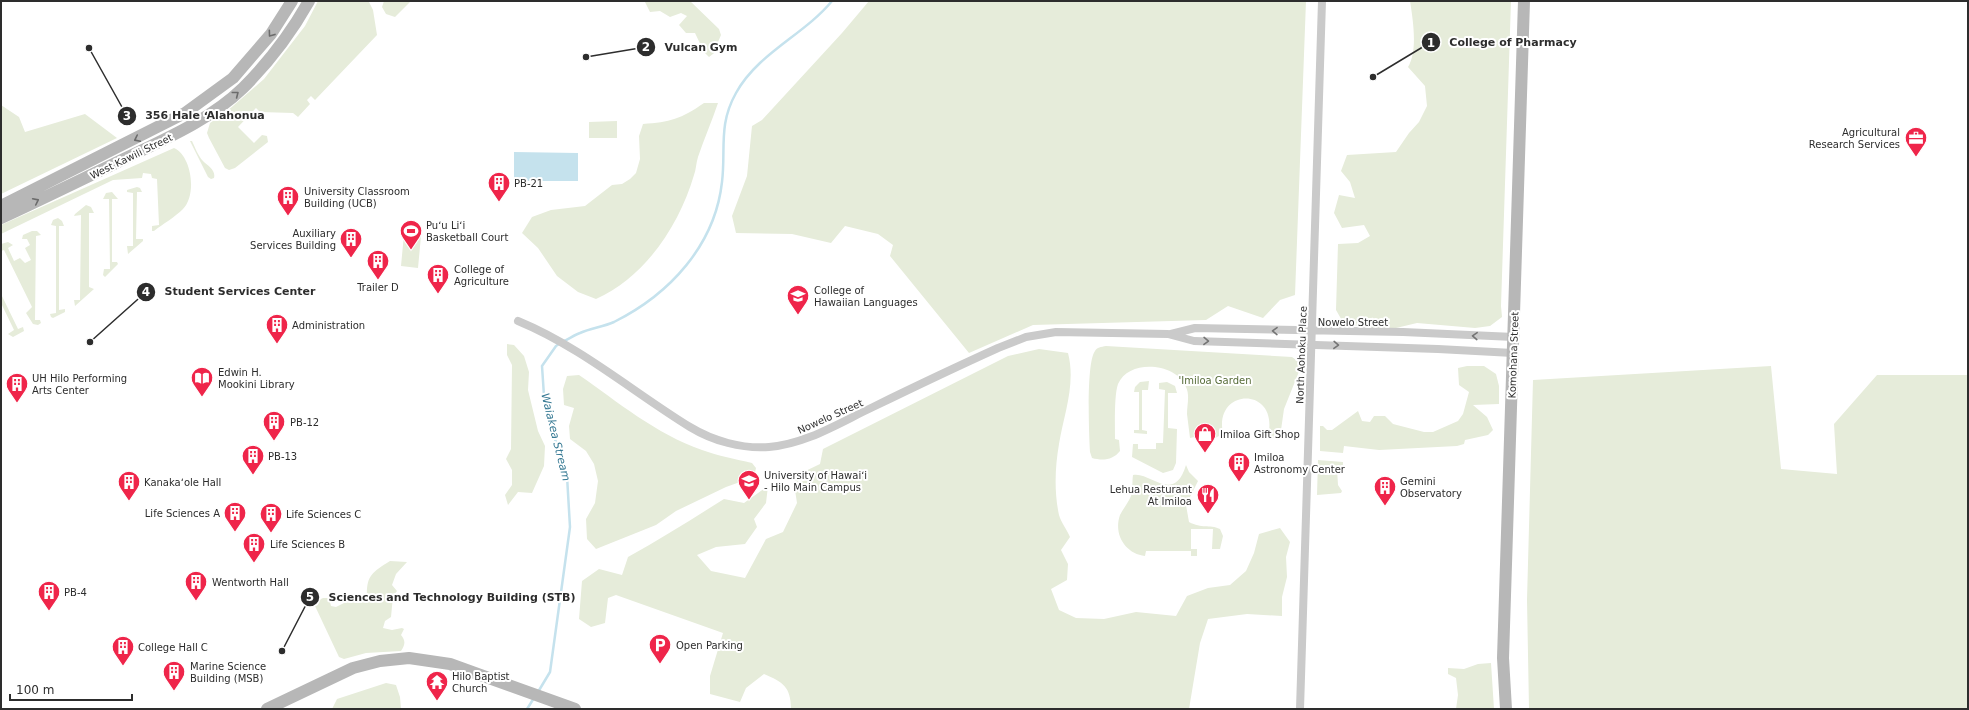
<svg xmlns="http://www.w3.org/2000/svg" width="1969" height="710" font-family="'DejaVu Sans',sans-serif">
<rect width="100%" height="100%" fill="#fff"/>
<!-- green -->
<path fill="#e6ecda" d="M318,1l51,1 4,8 4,25 -62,65 -4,-4 -4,4 3,4 -12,13 -5,-4 -33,-1 -4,-4 -18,19 16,16 8,-8 5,1 1,6 -33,26 -6,2 -4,-2 -16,-30 -2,-5 3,-10 16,-11 38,-33 41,-53z
M384,1h27l-16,16 -9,-3 -4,-7z
M646,1h44l29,28 2,6 -3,7v8l-9,7 -5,-5 -9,-19h-9l-7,-8 8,-9 -6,-3 -11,4 -10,-6 -10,1 -5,-10z
M869,1h437l-11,294 -15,5 -17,18 -35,-12 -22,14 -173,5 -64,28 -79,-97 3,-11 -15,-11 -33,-8 -14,17 -39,-9 -56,-1 -4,-17 15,-40 5,-50 10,-6 80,-87z
M1410,1h101l-10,305 1,11 -12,9 -15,2 -58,-5 -21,5 -18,1 -34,-5 -8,-14 2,-66 20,-1 12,-7 -6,-11 -22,3 -8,-15 5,-18 16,3 -5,-16 -9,-11 6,-16 49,-3 13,-19 10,-11 8,-16 -2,-20 -17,-19c10,-16 5,-47 2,-66z
M704,103h14c-6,18 -14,36 -20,54 -2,6 -2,13 -4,18 -15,51 -49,102 -98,124l-18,-7 -21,-16 -19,-28 -16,-15 10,-16 19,-7 34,-4 27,-21 10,-1 8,-5 6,-6 4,-14 -1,-23 4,-12c27,-2 38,-5 61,-21z
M1,105l18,12 6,15 60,-18 32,24 -116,56z
M617,121v17h-28v-16z
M190,141h2c3,6 6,15 11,20 5,5 13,9 11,17l-3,1 -3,-2z
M174,148c18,8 23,47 9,61 -8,8 -20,15 -29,22h-2v-5l7,-1 -2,-46 -5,-1 -1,-4 -8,-1 -1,5 -29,2 -112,54v-9z
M137,187l3,1 2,4h-5l-1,47h7v2l-15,13 -1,-8h6v-53l-6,-1v-2z
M112,192l6,7h-6v63h5l1,2 -13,13 -2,-2 1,-6h6l-1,-70h-6l3,-6z
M86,205l5,2 3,6h-5v74l5,2 -19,17 -1,-6h6l1,-85 -7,1 1,-2z
M58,218l4,3 2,5h-5v84l6,-1v3l-12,6 -2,-1 -1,-3 6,-1v-87l-5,-1 2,-5z
M32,231h5l4,4 -5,1 -1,84h5l1,3 -3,2 -5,-1 -7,-11 6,-6 -28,-57 -3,1v-7l7,-2 5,3 -5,3 6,13 6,-3 5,5 6,-3 -6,-12 5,-3 -3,-6h-5l1,-4z
M404,234l17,2 -3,32 -17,-2z
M1,294l17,35 5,-2 1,4 -11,6 -5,-3 6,-4 -13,-27z
M507,344l7,1 10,11 5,16 -1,18 10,41 7,15 -1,20 -12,27 -14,-1 -10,13 -3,-10 7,-10v-15l-6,-11 5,-10 1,-84 -5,-10z
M1106,346l186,11 7,5 1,7 -16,40 -3,21 -7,8 -6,-2c12,-50 -55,-49 -45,-2l-10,5 -14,-3 -9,2c-1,-8 -2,-16 -3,-24 0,-9 3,-19 -1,-27 -9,-24 -57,-29 -68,-3 -4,11 -3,42 -3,55l4,1 1,11c-7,9 -17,10 -28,7l-2,-6c-1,-18 -4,-89 5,-101 2,-4 6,-4 11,-5z
M1039,349l29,4c8,31 -4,61 -9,91 -4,23 -5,48 0,71 2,7 8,15 11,22l-9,13 7,14 -1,16 -16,9 8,21 17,8 28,1 32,-7 40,4 11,-20 21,-8 22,-3 16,-14 8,-18 5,-19 21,-6 10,14 -4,15 1,20 -5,20v19l-35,-2 -39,5 -8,24 -11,66h-398c0,-22 -8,-27 -27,-35l-18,14 -6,14 -30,-8v-18l13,-43 -107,-38 -8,3 -3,25 -14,4 -12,-8 3,-38 17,-12 23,6 6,-18c33,-18 64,-38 96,-58l20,4 24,-17 -2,17 -12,16 3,8 -12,17 -29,3 -19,8 14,16 34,7 21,-39 17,-7 14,-29 -4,-26 27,-13 3,-15 185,-93z
M1467,366h17l12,8 3,12v18l-26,1 14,12 6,13 -5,5 -23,5 -1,4 -7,2 -78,4 -35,-4 -1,7 -23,-2v-25h3l4,4h5l26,-19 4,10 8,1 4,-6h11l8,8 31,8h9l25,-11 5,-7 6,-22 -10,-7 -1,-17z
M1771,366l10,103 56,5 -3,-50 43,-49h91v334h-439l-2,-109 6,-220z
M579,375c39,27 77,59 123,75 16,6 34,9 50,13l4,5 -2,9 -28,10 -50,24 -20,14 -60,24 -9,-10 -1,-20 9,-16 3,-22 -4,-17 -8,-13 -16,-12 -1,-13 5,-18 -10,-3 -1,-16 4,-13z
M1149,381l-1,9h-6v40l5,1v3l-13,-1v-3h5v-38h-5l1,-5 5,-5z
M1167,382l8,4 2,7h-9v35l9,1 -1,34 -3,7 -10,3 -31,-16 1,-13h5v5h18v-6h7l2,-53 -6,-1v-6z
M1318,460l25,2v3l-6,4 1,16 4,6 -1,2 -24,2z
M1186,465l3,7 9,9 -12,24 3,17c13,7 20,2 31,7l3,7 -3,13h-8l1,-20h-22v20h6v7h-6v-5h-45l-1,5c-19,-2 -32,-21 -25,-41 3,-6 8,-12 11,-19 2,-6 1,-15 2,-21 17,-4 41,30 53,-10z
M390,561l17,1 -11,12 -4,11 5,6 -4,5 -2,21 -6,4 -2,7 9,2 10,-2 2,1 -3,6c5,6 4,10 0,16l-35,2 -22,6 -5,-2 -24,-51 3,-1 1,-5 4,-2h6l2,8 5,1 8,-4 23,-4c-1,-23 4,-26 23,-38z
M1491,663l3,46h-38l2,-14 -2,-17 -8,-4v-6l16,1 14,-5z
M386,683l10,2 4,12 1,12h-69l5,-10z"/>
<!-- water -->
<path fill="#c5e2ed" d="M514,152l64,1v28h-64z"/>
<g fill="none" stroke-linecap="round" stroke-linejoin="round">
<!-- stream -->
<path stroke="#c5e2ed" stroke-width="2.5" d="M564,341c5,-2 10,-6 16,-8 11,-5 23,-6 34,-11 56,-28 101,-77 108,-140 4,-33 -4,-57 14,-89 22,-40 68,-58 96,-92
M538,692l12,-20 20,-145 -3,-51 -14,-43 -9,-37 -2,-30 14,-20 3,-2
M527,709l7,-11"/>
<!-- street -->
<path stroke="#cacaca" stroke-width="8" d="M518,321c63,26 115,71 172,106 23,14 52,22 79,20 37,-3 70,-24 104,-40 41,-20 83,-40 125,-59l28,-11 30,-5 112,2 26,7 244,8 75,4
M1171,334l24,-6 208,4 111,5
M1300,709l22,-708"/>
<!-- secondary -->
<path stroke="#b7b7b7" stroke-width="12" d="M1,206l184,-93 48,-35 38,-44 21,-33
M1,218c41,-19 82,-39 123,-59 41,-20 86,-39 119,-71 26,-26 48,-55 66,-87
M267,709l86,-41 27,-7 29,-3 41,6 125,45
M1506,709l-3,-51 21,-657"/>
</g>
<!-- one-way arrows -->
<defs><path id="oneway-chevron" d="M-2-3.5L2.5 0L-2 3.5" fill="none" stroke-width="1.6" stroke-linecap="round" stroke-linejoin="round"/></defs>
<g stroke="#6b6b6b">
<use href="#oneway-chevron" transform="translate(271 34) rotate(126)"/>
<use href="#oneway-chevron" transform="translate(236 94) rotate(-38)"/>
<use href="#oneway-chevron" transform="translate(137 139) rotate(154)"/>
<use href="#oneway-chevron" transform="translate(36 201) rotate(-26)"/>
</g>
<g stroke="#747474">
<use href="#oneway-chevron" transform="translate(1275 331) rotate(-179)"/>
<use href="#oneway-chevron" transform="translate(1475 336) rotate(-177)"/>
<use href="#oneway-chevron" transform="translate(1206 341) rotate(1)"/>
<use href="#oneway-chevron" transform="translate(1336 345) rotate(2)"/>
</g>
<!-- icons -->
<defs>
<g id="office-pin" transform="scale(1.15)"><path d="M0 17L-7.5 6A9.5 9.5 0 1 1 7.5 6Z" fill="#ef254a" stroke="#fff"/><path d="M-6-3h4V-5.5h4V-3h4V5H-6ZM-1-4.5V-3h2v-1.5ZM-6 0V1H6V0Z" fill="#fff"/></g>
<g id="building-pin" transform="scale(1.15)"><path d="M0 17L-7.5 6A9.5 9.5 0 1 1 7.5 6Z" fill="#ef254a" stroke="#fff"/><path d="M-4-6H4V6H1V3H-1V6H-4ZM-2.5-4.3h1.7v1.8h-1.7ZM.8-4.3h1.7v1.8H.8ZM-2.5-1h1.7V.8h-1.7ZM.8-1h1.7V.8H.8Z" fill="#fff"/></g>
<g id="stadium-pin" transform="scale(1.15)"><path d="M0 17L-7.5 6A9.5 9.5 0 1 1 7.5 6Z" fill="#ef254a" stroke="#fff"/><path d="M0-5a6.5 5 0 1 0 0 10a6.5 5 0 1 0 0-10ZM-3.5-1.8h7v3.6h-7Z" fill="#fff"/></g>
<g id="university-pin" transform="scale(1.15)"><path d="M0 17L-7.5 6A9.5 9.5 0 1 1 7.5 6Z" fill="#ef254a" stroke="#fff"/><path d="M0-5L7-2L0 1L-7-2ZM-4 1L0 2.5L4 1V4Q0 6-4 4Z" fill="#fff"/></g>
<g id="library-pin" transform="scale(1.15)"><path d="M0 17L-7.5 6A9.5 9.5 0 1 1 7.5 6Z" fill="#ef254a" stroke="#fff"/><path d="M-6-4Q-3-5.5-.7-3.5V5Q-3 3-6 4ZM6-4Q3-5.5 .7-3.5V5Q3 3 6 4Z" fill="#fff"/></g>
<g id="shop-pin" transform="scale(1.15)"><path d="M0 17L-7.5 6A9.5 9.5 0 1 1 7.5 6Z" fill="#ef254a" stroke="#fff"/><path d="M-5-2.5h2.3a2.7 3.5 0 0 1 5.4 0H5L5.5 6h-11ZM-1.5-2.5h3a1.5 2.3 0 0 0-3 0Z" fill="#fff"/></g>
<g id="restaurant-pin" transform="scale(1.15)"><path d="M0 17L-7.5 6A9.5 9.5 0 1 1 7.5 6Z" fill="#ef254a" stroke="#fff"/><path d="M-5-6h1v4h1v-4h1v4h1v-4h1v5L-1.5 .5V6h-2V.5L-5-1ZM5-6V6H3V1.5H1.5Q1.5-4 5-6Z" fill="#fff"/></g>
<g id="parking-pin" transform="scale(1.15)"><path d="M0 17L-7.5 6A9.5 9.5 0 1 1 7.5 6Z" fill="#ef254a" stroke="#fff"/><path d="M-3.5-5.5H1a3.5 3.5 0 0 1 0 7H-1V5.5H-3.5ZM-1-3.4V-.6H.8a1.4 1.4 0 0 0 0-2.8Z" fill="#fff"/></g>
<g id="temple-pin" transform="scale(1.15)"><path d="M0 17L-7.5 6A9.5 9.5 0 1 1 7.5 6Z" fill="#ef254a" stroke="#fff"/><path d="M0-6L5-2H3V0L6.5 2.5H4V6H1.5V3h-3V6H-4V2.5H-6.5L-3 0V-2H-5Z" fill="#fff"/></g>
</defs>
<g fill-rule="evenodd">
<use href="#office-pin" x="1916" y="138"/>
<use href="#building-pin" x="499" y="183"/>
<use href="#building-pin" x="288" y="197"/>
<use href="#stadium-pin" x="411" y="231"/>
<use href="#building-pin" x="351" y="239"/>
<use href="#building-pin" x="378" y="261"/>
<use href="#building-pin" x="438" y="275"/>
<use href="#university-pin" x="798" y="296"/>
<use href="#building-pin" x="277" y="325"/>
<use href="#library-pin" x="202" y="378"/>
<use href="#building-pin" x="17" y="384"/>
<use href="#building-pin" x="274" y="422"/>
<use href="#shop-pin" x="1205" y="434"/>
<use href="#building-pin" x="253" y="456"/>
<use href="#building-pin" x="1239" y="463"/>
<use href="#university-pin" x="749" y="481"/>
<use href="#building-pin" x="129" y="482"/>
<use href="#building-pin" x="1385" y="487"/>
<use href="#restaurant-pin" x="1208" y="495"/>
<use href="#building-pin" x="235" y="513"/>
<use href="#building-pin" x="271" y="514"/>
<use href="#building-pin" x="254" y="544"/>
<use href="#building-pin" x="196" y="582"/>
<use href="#building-pin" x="49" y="592"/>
<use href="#parking-pin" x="660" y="645"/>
<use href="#building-pin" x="123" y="647"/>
<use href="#building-pin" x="174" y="672"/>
<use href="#temple-pin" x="437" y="682"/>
</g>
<g text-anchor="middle" stroke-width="4" stroke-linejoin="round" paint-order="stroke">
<!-- poi labels -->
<g font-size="10" fill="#2d2d2d" stroke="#fff" text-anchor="start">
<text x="1900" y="136" text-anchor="end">Agricultural<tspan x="1900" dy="12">Research Services</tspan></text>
<text x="514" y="187">PB-21</text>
<text x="304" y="195">University Classroom<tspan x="304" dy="12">Building (UCB)</tspan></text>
<text x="426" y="229">Puʻu Liʻi<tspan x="426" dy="12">Basketball Court</tspan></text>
<text x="336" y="237" text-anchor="end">Auxiliary<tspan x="336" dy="12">Services Building</tspan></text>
<text x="454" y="273">College of<tspan x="454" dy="12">Agriculture</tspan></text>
<text x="378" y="291" text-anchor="middle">Trailer D</text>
<text x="814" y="294">College of<tspan x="814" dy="12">Hawaiian Languages</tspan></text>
<text x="292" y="329">Administration</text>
<text x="218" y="376">Edwin H.<tspan x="218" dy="12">Mookini Library</tspan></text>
<text x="32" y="382">UH Hilo Performing<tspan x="32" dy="12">Arts Center</tspan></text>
<text x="290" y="426">PB-12</text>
<text x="1220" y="438">Imiloa Gift Shop</text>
<text x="268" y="460">PB-13</text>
<text x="1254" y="461">Imiloa<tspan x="1254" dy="12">Astronomy Center</tspan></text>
<text x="764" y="479">University of Hawaiʻi<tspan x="764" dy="12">- Hilo Main Campus</tspan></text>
<text x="1400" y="485">Gemini<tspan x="1400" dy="12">Observatory</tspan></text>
<text x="144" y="486">Kanakaʻole Hall</text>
<text x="1192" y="493" text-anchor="end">Lehua Resturant<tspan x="1192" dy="12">At Imiloa</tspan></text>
<text x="220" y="517" text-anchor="end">Life Sciences A</text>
<text x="286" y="518">Life Sciences C</text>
<text x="270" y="548">Life Sciences B</text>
<text x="212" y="586">Wentworth Hall</text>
<text x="64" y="596">PB-4</text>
<text x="676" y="649">Open Parking</text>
<text x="138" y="651">College Hall C</text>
<text x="190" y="670">Marine Science<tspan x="190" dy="12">Building (MSB)</tspan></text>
<text x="452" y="680">Hilo Baptist<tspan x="452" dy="12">Church</tspan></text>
</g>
<!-- street labels -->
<g font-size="10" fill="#2d2d2d" stroke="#fff">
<text transform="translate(131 156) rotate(-26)" y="4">West Kawili Street</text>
<text x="1353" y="326">Nowelo Street</text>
<text transform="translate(1301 355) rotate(-88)" y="4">North Aohoku Place</text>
<text transform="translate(1513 355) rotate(-88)" y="4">Komohana Street</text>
<text transform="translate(830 416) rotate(-24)" y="4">Nowelo Street</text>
</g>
<!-- park labels -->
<g font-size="10" fill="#566b38" stroke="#fff">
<text x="1215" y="384">'Imiloa Garden</text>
</g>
<!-- water labels -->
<g font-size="11" font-style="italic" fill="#377a94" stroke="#fff">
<text transform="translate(556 437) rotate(76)" y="4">Waiakea Stream</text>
</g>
</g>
<!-- callouts -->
<path fill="none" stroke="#2d2d2d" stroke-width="1.5" d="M1373 77L1431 42M586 57L646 47M89 48L127 116M90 342L146 292M282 651L310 597"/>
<g fill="#2d2d2d" stroke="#fff" stroke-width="1.5">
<circle cx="1373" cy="77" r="4"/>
<circle cx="586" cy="57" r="4"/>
<circle cx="89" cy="48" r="4"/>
<circle cx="90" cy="342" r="4"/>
<circle cx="282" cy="651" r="4"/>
<circle cx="1431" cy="42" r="10"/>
<circle cx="646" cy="47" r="10"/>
<circle cx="127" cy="116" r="10"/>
<circle cx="146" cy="292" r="10"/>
<circle cx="310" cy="597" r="10"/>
</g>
<g font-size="12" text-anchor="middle" font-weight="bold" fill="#fff">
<text x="1431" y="47">1</text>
<text x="646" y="51">2</text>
<text x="127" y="120">3</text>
<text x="146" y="296">4</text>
<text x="310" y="601">5</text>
</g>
<g font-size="11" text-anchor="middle" font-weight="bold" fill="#2d2d2d" stroke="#fff" stroke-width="4" stroke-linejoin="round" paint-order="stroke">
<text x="1513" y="46">College of Pharmacy</text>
<text x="701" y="51">Vulcan Gym</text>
<text x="205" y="119">356 Hale ʻAlahonua</text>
<text x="240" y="295">Student Services Center</text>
<text x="452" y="601">Sciences and Technology Building (STB)</text>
</g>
<!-- border -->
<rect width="1969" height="710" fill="none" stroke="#2d2d2d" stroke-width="4"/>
<!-- scale -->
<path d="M10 694v6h122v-6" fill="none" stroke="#2d2d2d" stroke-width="2"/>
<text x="16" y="694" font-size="12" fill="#2d2d2d" stroke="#ffffff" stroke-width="3" paint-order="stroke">100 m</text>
</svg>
